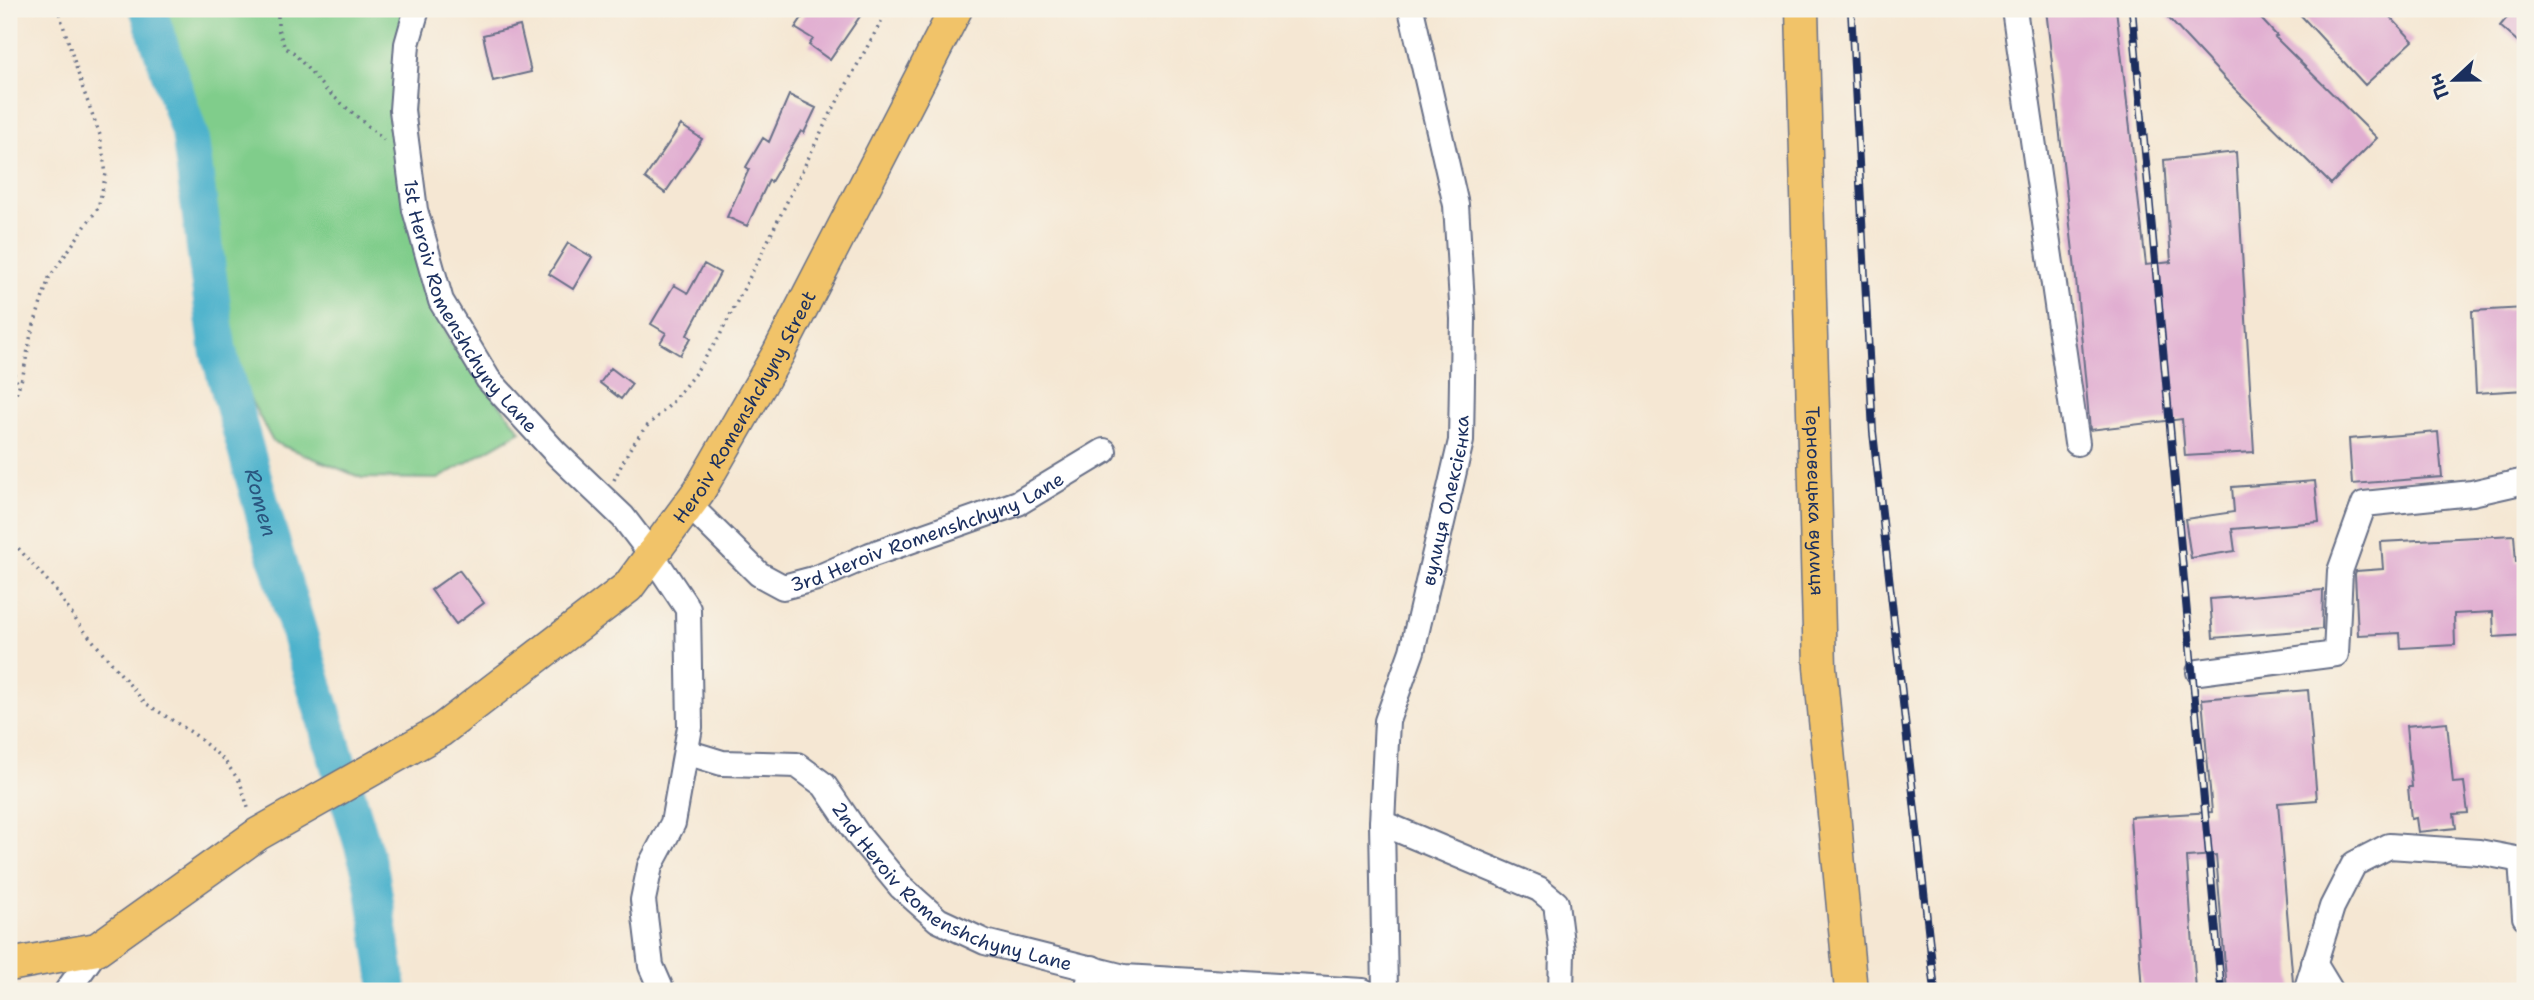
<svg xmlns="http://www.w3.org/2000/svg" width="2534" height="1000" font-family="'Shantell Sans',sans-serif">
<rect width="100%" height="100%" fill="#f7f3e8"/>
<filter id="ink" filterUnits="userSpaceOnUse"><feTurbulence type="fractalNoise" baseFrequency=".0143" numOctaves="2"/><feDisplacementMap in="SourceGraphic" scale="14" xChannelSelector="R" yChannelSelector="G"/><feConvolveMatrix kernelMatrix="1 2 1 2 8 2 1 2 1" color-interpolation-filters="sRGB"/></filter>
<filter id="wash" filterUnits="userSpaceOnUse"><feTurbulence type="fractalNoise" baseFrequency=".00686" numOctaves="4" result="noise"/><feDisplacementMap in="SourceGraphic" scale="28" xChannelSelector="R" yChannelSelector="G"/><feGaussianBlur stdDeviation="1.57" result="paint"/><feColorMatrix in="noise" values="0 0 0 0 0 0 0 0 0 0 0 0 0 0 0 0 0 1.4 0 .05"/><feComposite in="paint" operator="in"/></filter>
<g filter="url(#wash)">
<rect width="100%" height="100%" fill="#f5e7d3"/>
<!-- green -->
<path fill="#80cd8b" stroke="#4e7e74" stroke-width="2" d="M162,9h265l-15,49 2,186 36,98 71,89 -83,48 -76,-1 -89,-36 -48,-90 -9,-118 -12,-90z"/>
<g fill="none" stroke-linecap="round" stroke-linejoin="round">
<!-- river -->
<path stroke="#4db2cc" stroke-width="37" id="s1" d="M148,9l42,127 28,214 49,176 104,348 18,117"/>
</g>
<g id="blocks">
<!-- building -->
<path fill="#e1aed1" d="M808,9h57l-35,51 -21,-15 4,-6 -18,-11z
M2046,9h70l30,256 25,-3 -7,-102 72,-8 18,300 -69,4 -3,-37 -92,11 -14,-151z
M2160,9h92l25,27 -2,1 102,101 -46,46 -103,-102z
M2295,9h88l30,32 -48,44z
M2514,9h11v39l-25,-22z
M520,26l11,46 -38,9 -10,-46z
M789,95l27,13 -12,25 -3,-2 -30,51 -2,-2 -22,46 -20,-9 22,-48 -3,-2 17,-29 6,4z
M681,125l21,14 -37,54 -20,-15z
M568,243l24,14 -19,32 -24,-15z
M704,264l16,9 -33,62 4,3 -11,17 -20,-12 6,-10 -15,-9 23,-39 14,8z
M2525,308v82l-49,3 -4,-82z
M611,368l21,16 -11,15 -21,-16z
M2438,432l4,45 -90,7 -3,-45z
M2315,481l4,41 -87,7 3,22 -44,7 -6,-39 49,-7 -2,-25z
M2514,535l2,27 9,-1v74l-31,2 -1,-25 -39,2 1,31 -54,3 -1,-15 -42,2 -3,-61 1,-3 27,-2 -2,-27z
M459,570l25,33 -28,21 -25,-34z
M2323,590l-1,39 -109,9 -3,-39z
M2308,690l9,110 -39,3 15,180 -1,8h-65l-11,-136 -29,2 9,134h-54l-12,-174 82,-5 -10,-113z
M2447,722l6,61 11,-1 4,31 -14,1 2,14 -38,4 -2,-14 -5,1 -3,-32h4l-6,-61z"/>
</g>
</g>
<g filter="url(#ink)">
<use href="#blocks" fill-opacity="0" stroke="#676f87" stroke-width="2"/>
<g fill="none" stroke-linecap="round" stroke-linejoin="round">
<!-- minor casing -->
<g stroke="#676f87" stroke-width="28">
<g id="minor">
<path id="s2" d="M417,9l-10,35 -5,66 13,100 26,91 47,78 69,75 66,63 29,38 36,54 2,118 -17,96 -23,43 -7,34 8,66 11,25"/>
<path d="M2014,9l63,434"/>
<path id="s3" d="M689,505l70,69 24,13 34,-9 53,-23 148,-52 86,-52"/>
<path d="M2199,672l137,-18 4,-83 24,-67 108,-11 53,-12"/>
<path id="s4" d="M686,752l36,11 75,2 27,20 34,50 43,52 37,33 47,22 139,35 239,14"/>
<path d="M1382,823l157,66 17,14 6,48 -1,40"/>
<path d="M2525,861l-4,-1 4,57"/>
<path d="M2314,963l17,28"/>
<path d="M67,991l30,-42"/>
<path d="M1087,991l5,-23"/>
<path id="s5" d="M1385,991l-3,-168 5,-102 25,-70 49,-210 2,-122 -7,-114 -45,-196"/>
<path d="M2306,991l26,-84 22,-43 35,-18 90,6 42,8"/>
</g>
</g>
<!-- major casing -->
<g stroke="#676f87" stroke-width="35">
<g id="major">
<path id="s6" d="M1802,9l18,658 31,324"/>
<path id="s7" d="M9,965l88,-16 161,-115 182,-103 188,-144 71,-96 79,-137 178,-345"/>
</g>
</g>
<!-- path -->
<path stroke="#676f87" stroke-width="3.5" stroke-dasharray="2 5" stroke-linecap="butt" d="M278,9v20l7,19 8,4 33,38 58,50
M9,360l9,25
M9,413l14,-38 8,-41 18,-56 49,-70 8,-34 -6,-39 -17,-46 -25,-80
M614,480l15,-30 16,-22 25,-23 26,-33 24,-37 41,-80 64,-131 63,-115
M9,538l45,50 24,35 67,80 49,31 30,26 16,22 9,29"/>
<!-- minor -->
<use href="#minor" stroke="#fff" stroke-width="24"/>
<!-- major -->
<use href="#major" stroke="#f1c369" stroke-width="32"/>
<!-- rail casing -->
<g stroke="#1b2f5e" stroke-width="8">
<path id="rail" d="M1851,9l22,423 62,559
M2132,9l89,978"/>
</g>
<!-- rail -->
<use href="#rail" stroke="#f7f3e8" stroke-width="5" stroke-dasharray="16" stroke-linecap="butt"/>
</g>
</g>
<g text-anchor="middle" stroke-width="7" stroke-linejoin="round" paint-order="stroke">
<!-- street labels -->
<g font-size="19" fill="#1b2f5e" stroke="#f7f3e8">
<text dy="7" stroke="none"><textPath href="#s2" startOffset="315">1st Heroiv Romenshchyny Lane</textPath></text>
<text dy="7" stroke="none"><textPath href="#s7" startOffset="948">Heroiv Romenshchyny Street</textPath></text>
<text dy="7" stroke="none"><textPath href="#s5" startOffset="499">вулиця Олексієнка</textPath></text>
<text dy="7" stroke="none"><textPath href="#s6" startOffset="492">Терновецька вулиця</textPath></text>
<text dy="7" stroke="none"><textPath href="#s3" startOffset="280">3rd Heroiv Romenshchyny Lane</textPath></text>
<text dy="7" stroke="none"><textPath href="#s4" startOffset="317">2nd Heroiv Romenshchyny Lane</textPath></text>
</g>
<!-- water labels -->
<g font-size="21" font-style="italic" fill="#2a567f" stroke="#f7f3e8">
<text dy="7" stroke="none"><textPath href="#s1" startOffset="508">Romen</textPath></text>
</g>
</g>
<!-- margin -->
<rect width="2534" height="1000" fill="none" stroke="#f7f3e8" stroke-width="35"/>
<!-- north arrow -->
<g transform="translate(2454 80) rotate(248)" stroke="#f7f3e8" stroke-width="5" paint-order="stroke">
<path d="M0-5L12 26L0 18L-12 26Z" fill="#1b2f5e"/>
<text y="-10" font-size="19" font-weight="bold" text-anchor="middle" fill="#1b2f5e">Пн</text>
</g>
</svg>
